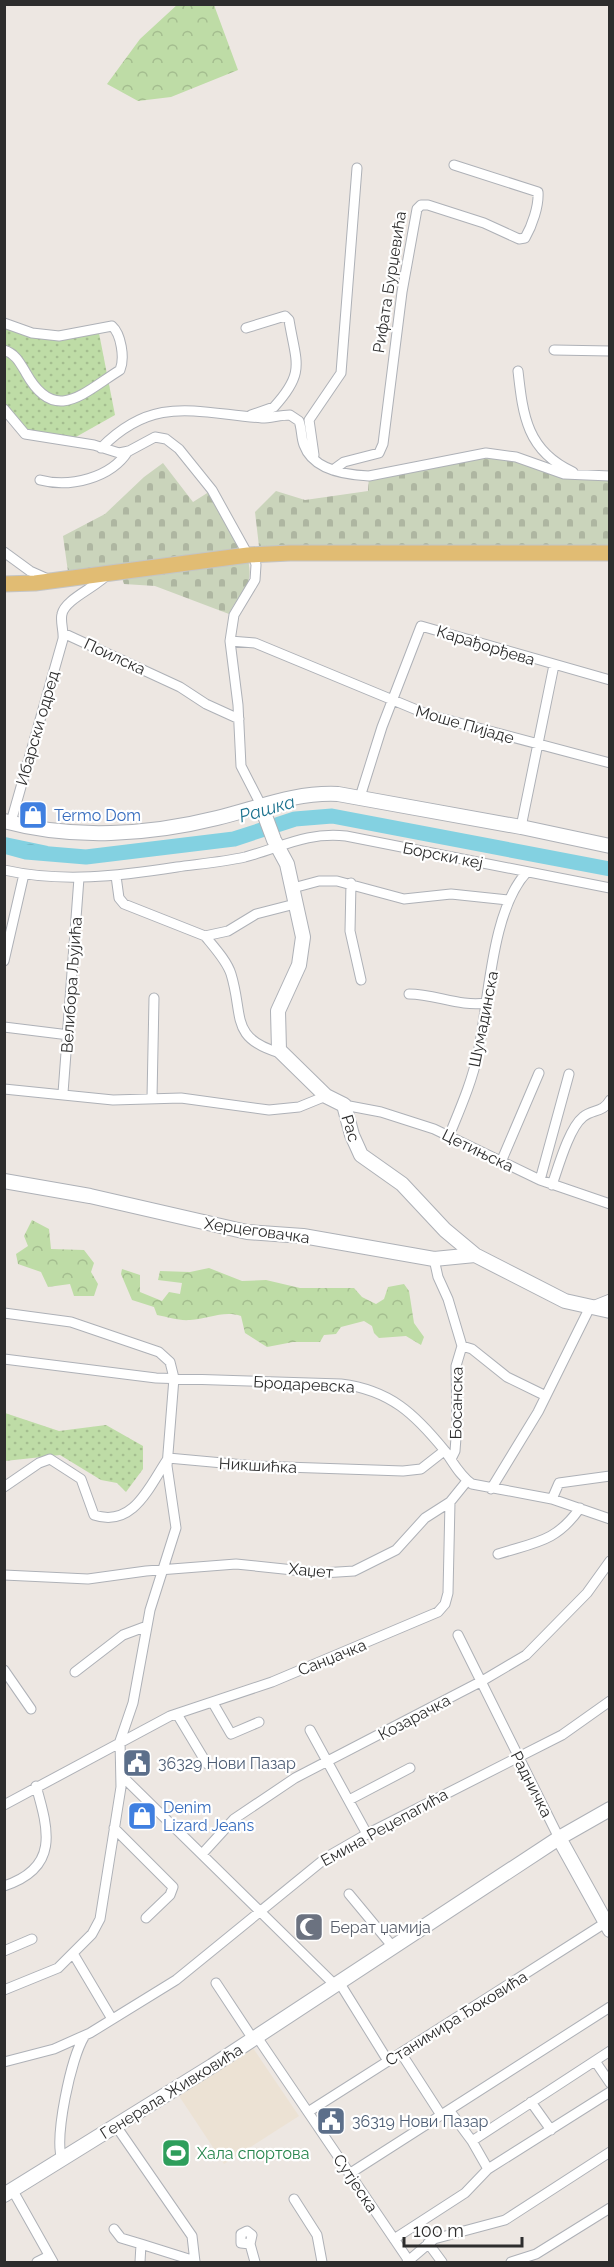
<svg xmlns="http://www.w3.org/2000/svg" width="614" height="2267" font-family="Raleway,sans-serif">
<defs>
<pattern id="grass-dots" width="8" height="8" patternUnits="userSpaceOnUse" patternTransform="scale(1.5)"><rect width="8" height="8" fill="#bedca6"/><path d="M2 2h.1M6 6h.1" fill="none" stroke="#a4bd8f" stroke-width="1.8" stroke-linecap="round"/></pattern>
<pattern id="forest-crowns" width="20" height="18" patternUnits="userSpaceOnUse" patternTransform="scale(1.5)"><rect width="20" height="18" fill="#bedca6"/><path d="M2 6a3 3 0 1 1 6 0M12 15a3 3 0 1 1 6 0" fill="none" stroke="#a4bd8f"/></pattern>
<pattern id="cemetery-stones" width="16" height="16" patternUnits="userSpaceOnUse" patternTransform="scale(1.5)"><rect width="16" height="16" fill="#cad4bb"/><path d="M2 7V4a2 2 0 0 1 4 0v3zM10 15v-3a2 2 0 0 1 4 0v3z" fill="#aeb6a1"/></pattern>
<pattern id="water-waves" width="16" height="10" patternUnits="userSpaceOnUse" patternTransform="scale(1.5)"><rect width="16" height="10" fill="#83d1e1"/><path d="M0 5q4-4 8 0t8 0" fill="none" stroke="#71b4c1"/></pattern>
</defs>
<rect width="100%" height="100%" fill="#ede7e2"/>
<!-- education -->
<path fill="#ece2d4" d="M253,2048l46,68 -75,48 -45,-68z"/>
<!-- grass -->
<path fill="url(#grass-dots)" d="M4,323l55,13 39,-8 17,87 -48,27 -33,-5 -29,-28z
M5,1413l54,18 47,-6 37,21v23l-17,23 -9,-9 -16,-3 -41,-25 -55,6z"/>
<!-- forest -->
<path fill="url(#forest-crowns)" d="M178,4l36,1 24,65 -67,27 -33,4 -31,-17 33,-45z
M32,1220l17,9 2,20 33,1 10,13 -3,9 7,12 -4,12h-20l-4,-12 -22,3 -7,-15 -23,-8 -2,-10 12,-8 -4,-10z
M209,1268l33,13 24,-1 34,8h54l8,9 14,7 8,-5 4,-12 16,-3 5,7 5,32 10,14 -3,8 -15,-9 -27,2 -5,-5 -2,-7 -8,-5 -23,6 -5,7 -12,1 -4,7h-27l-26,5 -22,-14 -4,-17c-17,-6 -33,3 -51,4 -11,1 -22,-3 -33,-5l-3,-8 -22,-7 -11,-26 1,-5 18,6v17l22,9 7,-9 11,2 2,-11 -24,-3 2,-9 30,1z"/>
<!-- cemetery -->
<path fill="url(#cemetery-stones)" d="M486,453l61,16 62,7v77l-349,2 -5,-43 21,-21 29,9 63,-9 1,-15z
M163,463l30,39 19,-12c13,24 49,70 34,97 -5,10 -13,17 -17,27l-74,-28 -31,-2 -4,-12 -51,7 -6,-43 42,-22 39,-37z"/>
<!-- water -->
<path fill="url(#water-waves)" d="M5,837l43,9 -4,11 -39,-8z"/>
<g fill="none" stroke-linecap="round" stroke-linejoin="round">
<!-- river -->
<path stroke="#83d1e1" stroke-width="15" d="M4,846l22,6 60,5 148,-18 61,-20 37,-3 278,53"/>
<!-- street casing -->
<g stroke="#aeb1b7" stroke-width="11">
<path id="street" d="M4,323l28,10 27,3 53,-10c9,8 13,32 8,44 -37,23 -65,55 -94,3 -6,-10 -10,-19 -22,-23
M246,328l39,-12 4,4c7,43 17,52 -15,87l-23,8
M554,350l56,1
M518,371c5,45 9,80 55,101
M4,409l21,25 69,11 25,8 10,-2 26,-14 11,2 13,10 33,41 36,65
M101,448c53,-54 95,-35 161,-30 9,0 18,-3 28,-3l9,6c3,8 2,16 5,24 9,25 42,30 65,31l117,-23 30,4 48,17 46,2
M314,455l-5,-35 32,-47 16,-205
M333,470l11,-8 35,-9 4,-9 19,-152 15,-83 4,-4h7l56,18 35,16 6,-1c7,-12 14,-32 13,-46l-84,-27
M40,480c30,8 71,-2 88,-29
M4,552l26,19 18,8
M254,555l2,10 -1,15 -21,35 -4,26 8,64 3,61 20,39
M63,633l117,54 26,17 33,15
M230,641l25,2 174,72 181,48
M360,797l22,-70 39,-101 189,54
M11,822l52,-183c1,-8 -3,-17 -1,-25 3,-15 35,-27 47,-41
M521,827l33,-162
M4,870c58,13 115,6 173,-3 22,-3 46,-5 68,-10 38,-10 60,-25 101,-21l264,52
M116,876l3,22 5,6 81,32 23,-5 28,-17 39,-10
M351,883l-1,48 11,49
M293,888l26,-7h18l67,18 47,-5 57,6
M205,936c9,11 22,25 26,38 13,42 -2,64 49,79
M4,961l20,-87
M409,994c26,0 51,13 77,9
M4,1027l65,8
M4,1089l109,11 68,-2 88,12 30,-3 27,-11
M63,1093l16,-215
M152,1098l2,-100
M344,1105l37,7 53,17 106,51 70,24
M449,1136c11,-27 23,-54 29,-83 11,-51 13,-143 49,-181
M501,1162l38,-89
M540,1180l29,-106
M552,1185c6,-17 17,-57 31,-68 9,-8 20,-4 27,-17
M434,1259l4,18 10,22 14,47 -6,20 1,58 -2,27 -4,8
M4,1313l67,9 88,30 11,10 4,16 -7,88 9,62 -26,82 -17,93 -13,38 1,46 -21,132 -8,15 -34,34 -54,22
M462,1346l10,3 35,28 39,19
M4,1359l152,19 185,6c49,6 74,30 104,67 8,11 15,25 27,33l80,15 58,20
M168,1458l88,8 147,5 18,-2 23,-18
M4,1487l35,-24 11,-4 31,20 13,36c39,13 55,-28 73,-55
M491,1489l47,-77 52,-105 20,-8
M552,1499l7,-16 51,-7
M498,1554c38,-12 58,-12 82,-46
M4,1575l84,4 58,-8 90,-7 86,9 32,-2 42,-21 29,-32 25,-16 17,-21
M458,1635l101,203
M4,1670l27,39
M75,1672l48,-37 24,-9
M213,1703l18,31 28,-12
M177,1714l30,50
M310,1730l57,104
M121,1775l214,210
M349,1800l61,-32
M4,1805l166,-89 102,-34 166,-70 7,-8 3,-11 2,-91
M114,1828l59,59 -3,8 -24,23
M203,1853l31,-34 61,-41 187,-97 44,-26 61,-62 23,-32
M4,1886c55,-18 45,-55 32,-100
M349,1894l44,53
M4,1951l28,-12
M74,1955l38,64
M339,1982l49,79
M216,1983l37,56
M257,2037l152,224
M401,2053l40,62
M595,2061l15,22
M4,2062l50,-13 36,-16 86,-53 151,-123 40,-23 195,-99 48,-34
M531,2102l20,28
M449,2110l23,31
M308,2112l297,-189
M116,2126l76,110 3,26
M62,2160c-8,-23 9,-102 22,-123
M488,2169l122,-77
M349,2174l261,-167
M13,2191l40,71
M294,2199l23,36 5,27
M114,2229l7,9 20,6 -1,18
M394,2239l71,-46 23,-24 -16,-28 138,-90
M428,2243l14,19
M141,2244l54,17
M250,2244l-9,-1v-9l6,-3 5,4 -2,9 5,18
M37,2262l12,-6
M407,2262l27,-23 71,-19 105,-68
M511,2262l25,-8 74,-46"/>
</g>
<!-- secondary casing -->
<g stroke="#aeb1b7" stroke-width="16">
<path id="secondary" d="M261,805l13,35 13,24 16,73 -4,28 -21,46 1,39 47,46 18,9 8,30 9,20 41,29 43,46 30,25 90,46 45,10
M4,821c69,19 145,14 213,-3 41,-10 78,-26 121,-24l183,33 89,19
M4,1181l86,15 157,36 56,4 131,23 41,-4
M559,1838l51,92
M4,2195l208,-129 347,-228 51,-29"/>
</g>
<!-- primary casing -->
<g stroke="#c4c4c4" stroke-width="17">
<path id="primary" d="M4,584l31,-1 213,-28 42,-2h320"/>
</g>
<!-- street -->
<use href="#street" stroke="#fff" stroke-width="9"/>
<!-- secondary -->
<use href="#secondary" stroke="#fff" stroke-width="14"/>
<!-- primary -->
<use href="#primary" stroke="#e1bc73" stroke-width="15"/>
</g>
<!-- icons -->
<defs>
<g id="shop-square" transform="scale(1.5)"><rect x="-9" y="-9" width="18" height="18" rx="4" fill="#3f7fe0" stroke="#fff"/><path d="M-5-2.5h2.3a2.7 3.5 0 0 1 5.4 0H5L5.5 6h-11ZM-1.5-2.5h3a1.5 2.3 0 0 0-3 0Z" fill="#fff"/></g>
<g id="civic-square" transform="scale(1.5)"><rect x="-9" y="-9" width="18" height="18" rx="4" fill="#5c6f8a" stroke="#fff"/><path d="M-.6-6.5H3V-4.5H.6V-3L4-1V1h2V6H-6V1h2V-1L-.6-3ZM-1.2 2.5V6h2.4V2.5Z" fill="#fff"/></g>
<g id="mosque-square" transform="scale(1.5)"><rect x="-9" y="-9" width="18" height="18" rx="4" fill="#6b7280" stroke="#fff"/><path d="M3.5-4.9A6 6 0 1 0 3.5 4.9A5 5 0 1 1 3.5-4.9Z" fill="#fff"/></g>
<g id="stadium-square" transform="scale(1.5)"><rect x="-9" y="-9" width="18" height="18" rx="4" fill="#2e9e5b" stroke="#fff"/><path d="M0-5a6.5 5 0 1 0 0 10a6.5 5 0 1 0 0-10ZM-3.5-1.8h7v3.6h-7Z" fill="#fff"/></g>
</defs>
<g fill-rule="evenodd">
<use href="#shop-square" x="33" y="815"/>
<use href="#civic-square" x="137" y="1763"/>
<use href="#shop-square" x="142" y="1816"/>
<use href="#mosque-square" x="309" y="1927"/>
<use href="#civic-square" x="331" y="2121"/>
<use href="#stadium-square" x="176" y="2153"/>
</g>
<g text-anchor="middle" stroke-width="4.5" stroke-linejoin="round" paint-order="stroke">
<!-- street labels -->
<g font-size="16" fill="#2d2d2d" stroke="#fff">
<text transform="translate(389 282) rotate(-81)" y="6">Рифата Бурџевића</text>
<text transform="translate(486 645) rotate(17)" y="6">Карађорђева</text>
<text transform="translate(115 656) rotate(25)" y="6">Поилска</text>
<text transform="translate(465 724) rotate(16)" y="6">Моше Пијаде</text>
<text transform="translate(37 728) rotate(-74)" y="6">Ибарски одред</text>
<text transform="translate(443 855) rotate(11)" y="6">Борски кеј</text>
<text transform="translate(71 985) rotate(-86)" y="6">Велибора Љујића</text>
<text transform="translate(483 1019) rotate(-79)" y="6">Шумадинска</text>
<text transform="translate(351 1128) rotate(73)" y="6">Рас</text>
<text transform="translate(478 1150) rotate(26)" y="6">Цетињска</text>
<text transform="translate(257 1230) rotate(8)" y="6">Херцеговачка</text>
<text transform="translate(304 1384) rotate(3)" y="6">Бродаревска</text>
<text transform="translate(456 1403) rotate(-89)" y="6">Босанска</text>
<text transform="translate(258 1465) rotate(3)" y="6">Никшићка</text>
<text transform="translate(311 1570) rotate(5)" y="6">Хаџет</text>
<text transform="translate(332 1657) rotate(-22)" y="6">Санџачка</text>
<text transform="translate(414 1717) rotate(-28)" y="6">Козарачка</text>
<text transform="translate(532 1784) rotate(63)" y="6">Радничка</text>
<text transform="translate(384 1827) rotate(-29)" y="6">Емина Реџепагића</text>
<text transform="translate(456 2018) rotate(-32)" y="6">Станимира Ђоковића</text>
<text transform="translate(171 2091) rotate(-32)" y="6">Генерала Живковића</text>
<text transform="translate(356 2183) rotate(56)" y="6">Сутјеска</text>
</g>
<!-- shop labels -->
<g font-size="16" fill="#366cbe" stroke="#fff" text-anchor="start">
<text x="54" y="821">Termo Dom</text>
<text x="163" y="1813">Denim<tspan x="163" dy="18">Lizard Jeans</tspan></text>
</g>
<!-- service labels -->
<g font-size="16" fill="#4e5e75" stroke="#fff" text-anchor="start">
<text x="158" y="1769">36329 Нови Пазар</text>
<text x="352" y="2127">36319 Нови Пазар</text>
</g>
<!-- worship labels -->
<g font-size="16" fill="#5b616d" stroke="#fff" text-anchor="start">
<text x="330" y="1933">Берат џамија</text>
</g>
<!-- leisure labels -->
<g font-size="16" fill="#27864d" stroke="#fff" text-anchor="start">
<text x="197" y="2159">Хала спортова</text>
</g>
<!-- water labels -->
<g font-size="18" font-style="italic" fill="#1f7490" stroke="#fff">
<text transform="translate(267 809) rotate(-16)" y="6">Рашка</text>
</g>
</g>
<!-- border -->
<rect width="614" height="2267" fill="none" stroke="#2d2d2d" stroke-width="12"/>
<!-- scale -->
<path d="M404 2237v9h118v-9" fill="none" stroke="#2d2d2d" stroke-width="3"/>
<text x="413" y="2237" font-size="18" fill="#2d2d2d" stroke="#ffffff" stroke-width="4.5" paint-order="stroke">100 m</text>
</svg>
